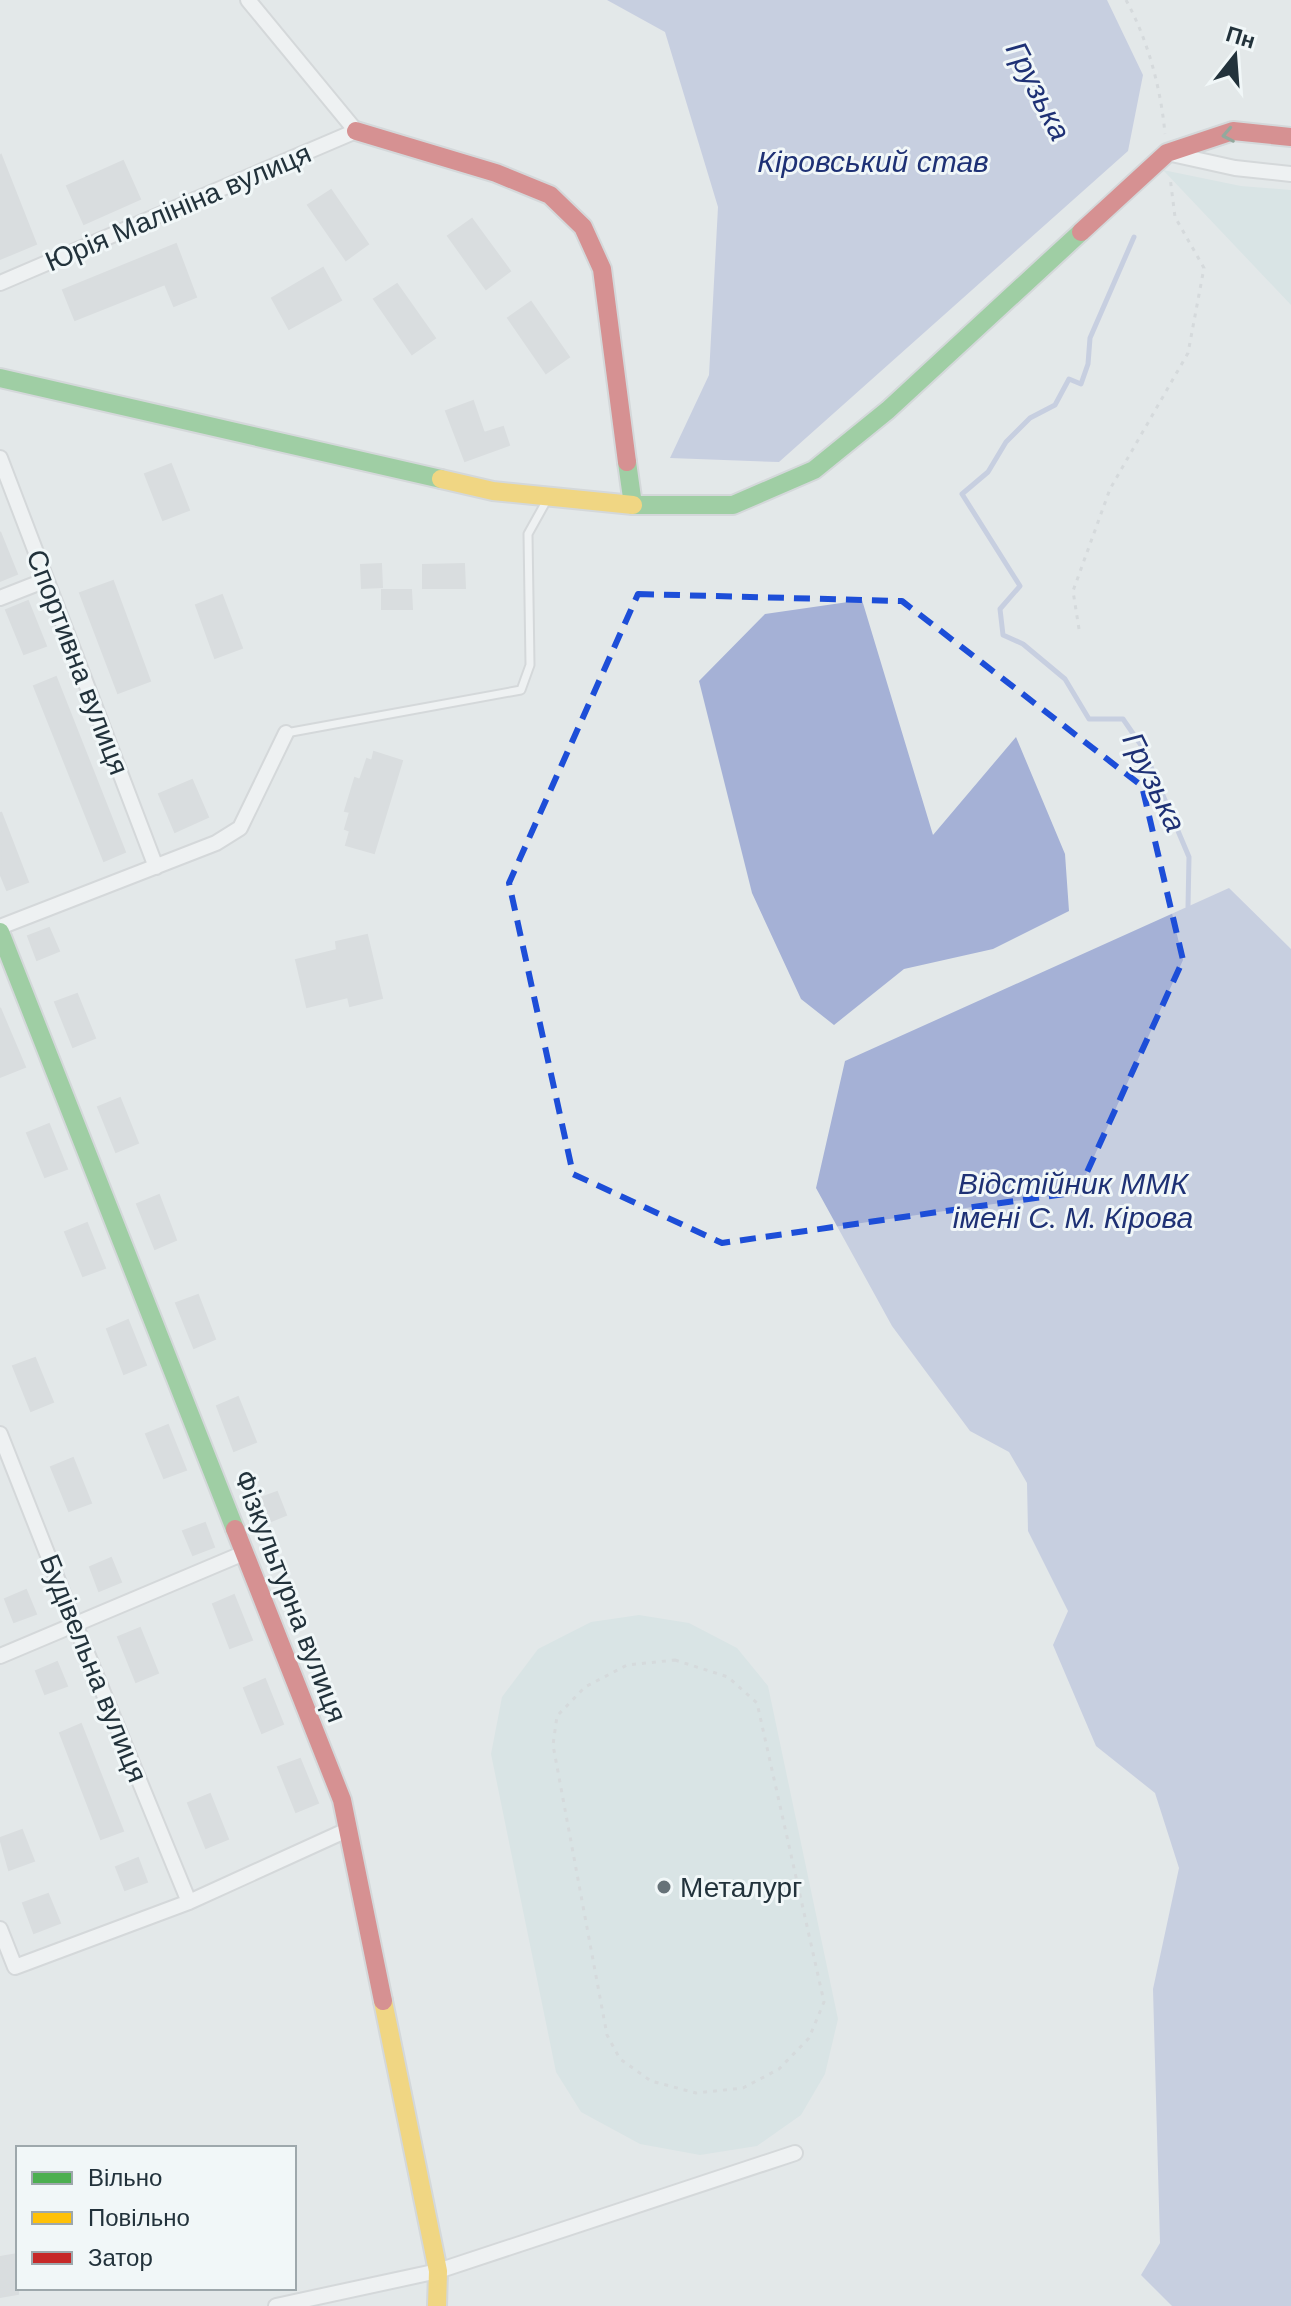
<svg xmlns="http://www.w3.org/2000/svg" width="1291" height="2306" font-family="'DM Sans',sans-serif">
<rect width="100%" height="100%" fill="#e3e8e9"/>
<!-- green -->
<path fill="#cce1e0" d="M1163,170l78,16 50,4v115z
M639,1615l50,8 48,25 31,38 70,333 -13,55 -24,41 -44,31 -57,9 -60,-11 -59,-32 -25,-40 -65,-318 11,-57 36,-48 53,-27z"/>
<!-- water -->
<path fill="#a5b1d6" d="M607,0h500l36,75 -15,76 -349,311 -109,-4 39,-83 9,-168 -53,-175z
M862,600l71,235 83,-98 49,117 4,57 -76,38 -89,20 -70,56 -33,-26 -49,-106 -53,-212 66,-67z
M1229,888l62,61v1357h-119l-31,-31 19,-32 -7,-254 26,-121 -24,-75 -59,-47 -43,-101 15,-34 -40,-80 -1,-48 -18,-31 -39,-21 -78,-105 -76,-138 29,-127z"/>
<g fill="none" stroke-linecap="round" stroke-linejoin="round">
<!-- stream -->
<path stroke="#a5b1d6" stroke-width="5" d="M1134,237l-44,101 -2,26 -7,20 -12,-5 -14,26 -25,13 -24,24 -18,30 -26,22 58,92 -20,23 3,26 20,9 42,35 24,40h34l20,29 46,109 -1,50"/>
</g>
<!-- building -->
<path fill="#ccd1d2" stroke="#ccd1d2" stroke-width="2" d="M1,155l35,89 -36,15v-103z
M123,161l17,38 -56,25 -17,-38z
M331,190l37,54 -22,16 -38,-55z
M472,219l38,52 -24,18 -38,-53z
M176,244l20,53 -22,9 -9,-22 -90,36 -12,-30z
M323,268l18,32 -52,29 -17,-31z
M397,284l38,54 -23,16 -38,-55z
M531,302l38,55 -23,16 -38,-55z
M473,401l11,32 19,-6 6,18 -44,16 -19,-50z
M171,464l18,46 -26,10 -18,-46z
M0,532l17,42 -17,7z
M381,564l1,23 -20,1 -1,-23z
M464,564l1,24h-42v-23z
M113,581l37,100 -32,12 -38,-100z
M382,590h29l1,19h-30z
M222,595l20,53 -27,10 -19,-53z
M28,601l18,45 -22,8 -18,-44z
M56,677l69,175 -21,9 -70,-175z
M374,752l28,9 -28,92 -28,-8 4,-14 -5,-2 5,-17 -5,-1 10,-33 5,2 7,-21 5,2z
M192,780l16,37 -33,15 -16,-38z
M1,812l27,70 -21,8 -7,-17z
M49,928l10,23 -22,9 -9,-24z
M367,935l15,63 -32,8 -2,-9 -41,10 -11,-47 41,-10 -1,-8z
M77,994l18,44 -22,9 -18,-45z
M0,1008l25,59 -25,10z
M120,1098l18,45 -22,9 -18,-45z
M49,1124l18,45 -22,8 -18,-44z
M159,1195l17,45 -21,9 -18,-45z
M87,1223l18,45 -22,8 -18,-44z
M198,1295l17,44 -21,9 -18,-45z
M128,1320l18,45 -22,9 -17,-45z
M35,1358l18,44 -22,9 -18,-45z
M238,1397l18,45 -22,9 -17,-45z
M168,1425l18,45 -22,8 -18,-44z
M73,1458l18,45 -22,8 -18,-44z
M277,1492l9,23 -22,9 -9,-24z
M205,1523l9,24 -21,8 -10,-24z
M111,1558l10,24 -22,9 -9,-24z
M26,1590l10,24 -22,8 -9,-23z
M234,1595l18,45 -22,8 -17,-44z
M140,1628l18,45 -22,9 -18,-45z
M57,1662l10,24 -22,8 -9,-23z
M265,1679l18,45 -21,9 -18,-45z
M81,1724l42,107 -22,8 -41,-106z
M300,1759l18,44 -22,9 -18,-45z
M210,1794l18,45 -22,9 -18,-45z
M22,1830l12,31 -25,9 -9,-32z
M138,1858l9,24 -22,8 -9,-23z
M48,1894l12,29 -26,10 -11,-30z
M18,2254v40l-18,3v-40z"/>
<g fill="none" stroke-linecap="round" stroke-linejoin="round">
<!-- lane casing -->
<g stroke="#c2c6c7" stroke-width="11">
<path id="lane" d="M286,733l235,-43 9,-25 -2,-131 20,-36"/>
</g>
<!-- street casing -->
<g stroke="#c2c6c7" stroke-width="18">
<path id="street" d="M1167,153l68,15 56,6
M0,283l356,-152 -108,-131
M0,458l156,409
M0,598l46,-18
M0,927l216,-84 24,-15 46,-95
M0,1434l75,190 114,278
M0,1656l244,-103
M0,1929l15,38 174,-65 158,-72
M276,2306l162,-35 357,-118"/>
</g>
<!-- fast casing -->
<g stroke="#c1c6c8" stroke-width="22">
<path id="fast" d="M0,378l441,101
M627,462l6,43h100l81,-35 74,-60 193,-178
M0,932l235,597"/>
</g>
<!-- slow casing -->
<g stroke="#c1c6c8" stroke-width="22">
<path id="slow" d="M441,479l52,12 140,14
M383,2001l55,270 -1,35"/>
</g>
<!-- jam casing -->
<g stroke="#c1c6c8" stroke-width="22">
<path id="jam" d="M356,131l140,42 54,22 33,32 19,42 25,193
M1081,232l86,-79 66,-22 58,6
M235,1529l107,271 41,201"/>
</g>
<!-- path -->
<path stroke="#c4c9cc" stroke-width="3" stroke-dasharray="4 6" stroke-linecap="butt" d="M1126,0c22,40 35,89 39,134
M1079,629l-6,-38 37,-102 78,-136 16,-85 -29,-51 -5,-40
M675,1660l53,17 29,26 67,299 -15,36 -30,31 -36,19 -47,5 -45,-12 -31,-22 -13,-24 -54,-290 4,-29 28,-29 42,-22z"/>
<!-- lane -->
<use href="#lane" stroke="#fbfcfc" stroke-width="7"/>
<!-- street -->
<use href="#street" stroke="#fbfcfc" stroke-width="14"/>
<!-- fast -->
<use href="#fast" stroke="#4caf50" stroke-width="18"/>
<!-- slow -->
<use href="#slow" stroke="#ffc107" stroke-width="18"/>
<!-- jam -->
<use href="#jam" stroke="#c62828" stroke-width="18"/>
</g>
<!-- one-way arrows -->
<defs><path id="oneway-chevron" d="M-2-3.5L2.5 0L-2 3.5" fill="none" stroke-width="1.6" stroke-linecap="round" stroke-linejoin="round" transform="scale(2)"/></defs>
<use stroke="#315e42" href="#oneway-chevron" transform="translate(1228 135) rotate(169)"/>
<!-- marked area -->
<path d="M0 0H1291V2306H0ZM638,594l264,7 240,185 41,174 -105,232 -356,51 -149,-69 -64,-291z" fill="#e3e8e9" fill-opacity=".55" fill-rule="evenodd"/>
<path fill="none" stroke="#1d4ed8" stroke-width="6" stroke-dasharray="16 10" stroke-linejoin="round" d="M638,594l264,7 240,185 41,174 -105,232 -356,51 -149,-69 -64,-291z"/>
<!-- markers -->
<circle fill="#667278" stroke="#f1f7f8" stroke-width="3" cx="664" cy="1887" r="8"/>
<g text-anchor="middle" stroke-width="6" stroke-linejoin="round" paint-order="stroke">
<!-- street labels -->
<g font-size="28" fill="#22323b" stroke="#f1f7f8">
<text transform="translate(178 207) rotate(-23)" y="10">Юрія Малініна вулиця</text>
<text transform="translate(78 662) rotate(69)" y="10">Спортивна вулиця</text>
<text transform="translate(291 1596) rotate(69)" y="10">Фiзкультурна вулиця</text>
<text transform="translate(94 1668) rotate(68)" y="10">Будівельна вулиця</text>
</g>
<!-- poi labels -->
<g font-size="28" fill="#22323b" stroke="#f1f7f8" text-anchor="start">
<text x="680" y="1897">Металург</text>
</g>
<!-- water labels -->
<g font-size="30" font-style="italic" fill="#1e3175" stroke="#f1f7f8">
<text transform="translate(1038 91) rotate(63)" y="10">Грузька</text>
<text x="873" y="172">Кіровський став</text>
<text transform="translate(1154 782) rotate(64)" y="10">Грузька</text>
<text x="1073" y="1194">Відстійник ММК<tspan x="1073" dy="34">імені С. М. Кірова</tspan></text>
</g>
</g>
<!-- legend -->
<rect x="16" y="2146" width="280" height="144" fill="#f1f7f8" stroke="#9ea8ac" stroke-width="2"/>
<rect x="32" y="2172" width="40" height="12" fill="#4caf50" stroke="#9ea8ac" stroke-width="2"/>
<text x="88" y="2186" font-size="24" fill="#22323b">Вільно</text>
<rect x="32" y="2212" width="40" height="12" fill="#ffc107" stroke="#9ea8ac" stroke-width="2"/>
<text x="88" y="2226" font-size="24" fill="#22323b">Повільно</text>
<rect x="32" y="2252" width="40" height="12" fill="#c62828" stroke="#9ea8ac" stroke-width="2"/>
<text x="88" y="2266" font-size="24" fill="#22323b">Затор</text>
<!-- north arrow -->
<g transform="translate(1235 56) rotate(17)" stroke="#f1f7f8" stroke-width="6" paint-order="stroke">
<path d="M0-6L14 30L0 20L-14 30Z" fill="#22323b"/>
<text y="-12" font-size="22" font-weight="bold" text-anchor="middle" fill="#22323b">Пн</text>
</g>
</svg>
